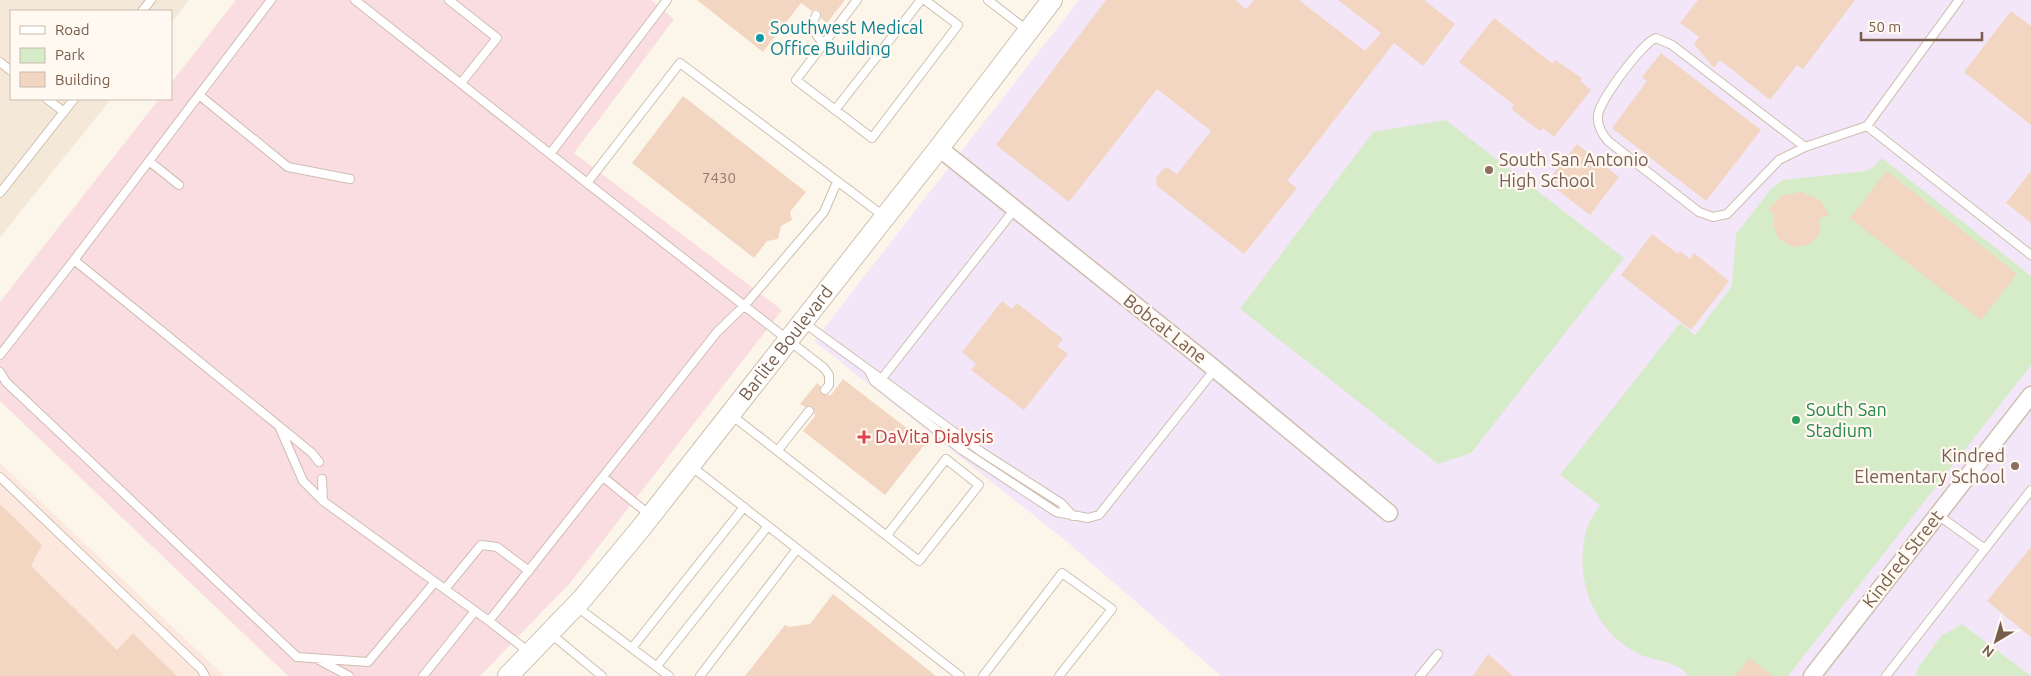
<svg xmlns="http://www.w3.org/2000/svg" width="2031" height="676" font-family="Ubuntu,sans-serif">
<rect width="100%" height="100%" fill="#fcf6ea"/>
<!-- residential -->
<path fill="#f4e8d9" d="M0,0h189l-18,23v-12h-160v88h100l-111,138z"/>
<!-- commercial -->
<path fill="#fce8de" d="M0,463l224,213h-224z"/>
<!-- education -->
<path fill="#f3e6f9" d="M1079,0h952v676h-810l-155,-135 -252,-200z"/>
<!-- medical -->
<path fill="#fadde1" d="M236,0h415l23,19 -100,134 208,157 -211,272 -91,94h-192l-288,-275v-99l159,-203h12v-16z"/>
<!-- green -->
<path fill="#d6ebc8" d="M1446,120l178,138 -153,195 -33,11 -198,-155 133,-177z
M1882,158l149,118v89l-243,311h-100c-8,-15 -37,-15 -51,-23 -45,-24 -64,-76 -50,-125 2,-7 9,-16 13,-23l-40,-30 120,-152 15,12 37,-49 4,-52 35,-45 12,-9 83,-9 9,-5z
M1962,624l69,52h-115l2,-8 23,-32z"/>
<!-- building -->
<path fill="#f2d6c2" d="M697,0h148l-18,23 -6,-5 -1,-7 -4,-2 -4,2 -11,-8 -38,49z
M1106,0h129l11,9 8,-9h45l66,51 16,-18 -43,-33h86l31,24 -32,42 -29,-23 -107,138 10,7 -53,66 -87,-68 -1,-8 7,-9 5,-1 9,6 34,-43 -54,-42 -88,113 -73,-57z
M1698,0h157l-52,69 -6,-4 -27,35 -50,-40 -6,8 -20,-24 5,-7 -19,-14z
M2011,11l20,15v99l-67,-53z
M1494,18l59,46 2,-4 27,18 -2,3 11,9 -37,47 -11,-9 -3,3 -29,-22 3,-4 -55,-43z
M1661,53l100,77 -55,71 -94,-73 35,-47 -5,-4z
M683,96l123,96 -16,20 2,8 -11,6 -3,13 -11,2 -13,17 -122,-95z
M1577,144l42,33 -29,38 -43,-33z
M1887,171l130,103 -36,46 -131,-102z
M2031,171v52l-25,-20z
M1802,192l19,9 8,14 -9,3 -1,17 -5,5 -7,5 -13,2 -15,-8 -5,-11v-14l-6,-4 13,-14z
M1652,234l26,20 2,-3 10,8 4,-6 35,28 -38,49 -70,-55z
M1002,301l10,8 5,-6 46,36 -6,7 11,8 -44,56 -53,-40 5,-6 -14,-12z
M843,379l83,64 -41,52 -82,-64 12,-15 -3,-10 -7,1 -5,-3 17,-21 4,3v8l6,1h4z
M0,504l42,41 -11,21 86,84 16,-17 44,43h-177z
M2031,547v90l-44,-36z
M833,594l103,82h-191l40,-51 4,2 21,-3z
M1488,654l25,22h-40z
M1749,658l24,18h-38z"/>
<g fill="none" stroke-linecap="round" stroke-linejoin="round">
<!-- service casing -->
<g stroke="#cfbeaf" stroke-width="10">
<path id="service" d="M271,0l-197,260 205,166 24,55 20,20 166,120 228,-289 28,-27 79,-93 13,-30
M355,0l232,183
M449,0l48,38 -36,45
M857,0l-61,80 76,58 86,-113 -33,-25
M988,0l40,31
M142,11l9,-11
M816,15l-5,12 12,17
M0,62l11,9
M199,95l89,72 62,12
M47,99l17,13
M835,110l86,-110
M1867,126l164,129
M1805,147l-133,-102 -16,-7c-13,4 -58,64 -58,78 -1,10 4,18 10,25l91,71 14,5 14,-3 52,-54 26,-13 62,-21 92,-126
M550,154l117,-154
M149,161l30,24
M0,193l74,-94
M803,322l180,131 78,50 12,13
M0,355l74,-95
M869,371l5,10 88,69 94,62 32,6 11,-3 116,-146
M0,372l6,10 291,275 71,5 67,-80
M883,377l131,-167
M825,390l4,-5v-10l-5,-7 -237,-185 93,-120 205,154
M730,414l189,147 60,-76 -33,-26 -59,76
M279,426l33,27 7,9
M778,450l31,-39
M691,466l269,210
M0,477l201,192 4,7
M603,477l48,39
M322,479l1,22
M1938,515l47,34
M445,589l36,-44 16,2 32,24
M577,607l92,69
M489,621l40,31
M551,634l51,42
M632,648l112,-141
M319,660l30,16
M657,666l111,-140
M423,676l52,-65
M700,676l97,-127
M983,676l79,-103 50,36 -53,67
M1420,676l18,-22
M1886,676l145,-186"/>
</g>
<!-- minor casing -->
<g stroke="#cfbeaf" stroke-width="19">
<path id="minor" d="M939,148l276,221 174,144
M1812,676l219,-281"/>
</g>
<!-- tertiary casing -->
<g stroke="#cfbeaf" stroke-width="22">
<g id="tertiary">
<path id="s1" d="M508,676l75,-78 58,-70 298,-380 113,-148"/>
</g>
</g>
<!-- service -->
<use href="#service" stroke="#fff" stroke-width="8"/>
<!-- minor -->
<use href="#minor" stroke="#fff" stroke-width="16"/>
<!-- tertiary -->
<use href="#tertiary" stroke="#fff" stroke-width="20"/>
</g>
<!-- markers -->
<circle fill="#0f9aa8" stroke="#fff9f1" stroke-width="2" cx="760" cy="38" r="5"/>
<g fill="#8d6e63" stroke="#fff9f1" stroke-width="2">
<circle cx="1489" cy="170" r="5"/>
<circle cx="2015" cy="466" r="5"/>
</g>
<circle fill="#2e9e5b" stroke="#fff9f1" stroke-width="2" cx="1796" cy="420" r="5"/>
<path fill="#e0444e" stroke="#fff9f1" stroke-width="2" d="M861.5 429.5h5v5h5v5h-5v5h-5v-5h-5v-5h5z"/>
<g text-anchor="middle" stroke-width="4.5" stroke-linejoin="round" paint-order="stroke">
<!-- number labels -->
<g font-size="15" fill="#967b6a">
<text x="719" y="183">7430</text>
</g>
<!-- culture labels -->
<g font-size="18" fill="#0d838f" stroke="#fff9f1" text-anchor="start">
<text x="770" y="34">Southwest Medical<tspan x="770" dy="21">Office Building</tspan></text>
</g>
<!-- education labels -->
<g font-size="18" fill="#785e54" stroke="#fff9f1" text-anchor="start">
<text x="1499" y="166">South San Antonio<tspan x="1499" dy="21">High School</tspan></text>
<text x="2005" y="462" text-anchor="end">Kindred<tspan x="2005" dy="21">Elementary School</tspan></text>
</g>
<!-- street labels -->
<g font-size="18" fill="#785d4d" stroke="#fff9f1">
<text transform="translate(1165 329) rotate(38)" y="6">Bobcat Lane</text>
<text dy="6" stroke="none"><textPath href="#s1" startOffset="434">Barlite Boulevard</textPath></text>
<text transform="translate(1903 559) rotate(-52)" y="6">Kindred Street</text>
</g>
<!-- leisure labels -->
<g font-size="18" fill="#27864d" stroke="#fff9f1" text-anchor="start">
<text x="1806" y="416">South San<tspan x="1806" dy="21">Stadium</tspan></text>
</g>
<!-- health labels -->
<g font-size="18" fill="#be3a42" stroke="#fff9f1" text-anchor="start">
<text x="875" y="443">DaVita Dialysis</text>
</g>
</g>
<!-- legend -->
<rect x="10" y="10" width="162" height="90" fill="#fff9f1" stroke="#c9bbaf"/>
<rect x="20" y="26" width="25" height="8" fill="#ffffff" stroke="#c9bbaf"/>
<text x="55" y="35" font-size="15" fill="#785d4d">Road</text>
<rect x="20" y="48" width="25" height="15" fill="#d6ebc8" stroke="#c9bbaf"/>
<text x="55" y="60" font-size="15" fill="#785d4d">Park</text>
<rect x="20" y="72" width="25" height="15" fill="#f2d6c2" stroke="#c9bbaf"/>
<text x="55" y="85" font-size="15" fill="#785d4d">Building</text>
<!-- north arrow -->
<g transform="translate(1996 641) rotate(218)" stroke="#fff9f1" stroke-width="4" paint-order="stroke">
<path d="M0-4L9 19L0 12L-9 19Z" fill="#785d4d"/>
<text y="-8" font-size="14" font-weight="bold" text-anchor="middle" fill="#785d4d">N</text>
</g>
<!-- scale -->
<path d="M1861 32v8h121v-8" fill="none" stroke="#785d4d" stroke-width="2.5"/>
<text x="1868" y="32" font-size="15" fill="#785d4d" stroke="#fff9f1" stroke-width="4" paint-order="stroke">50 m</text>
</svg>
